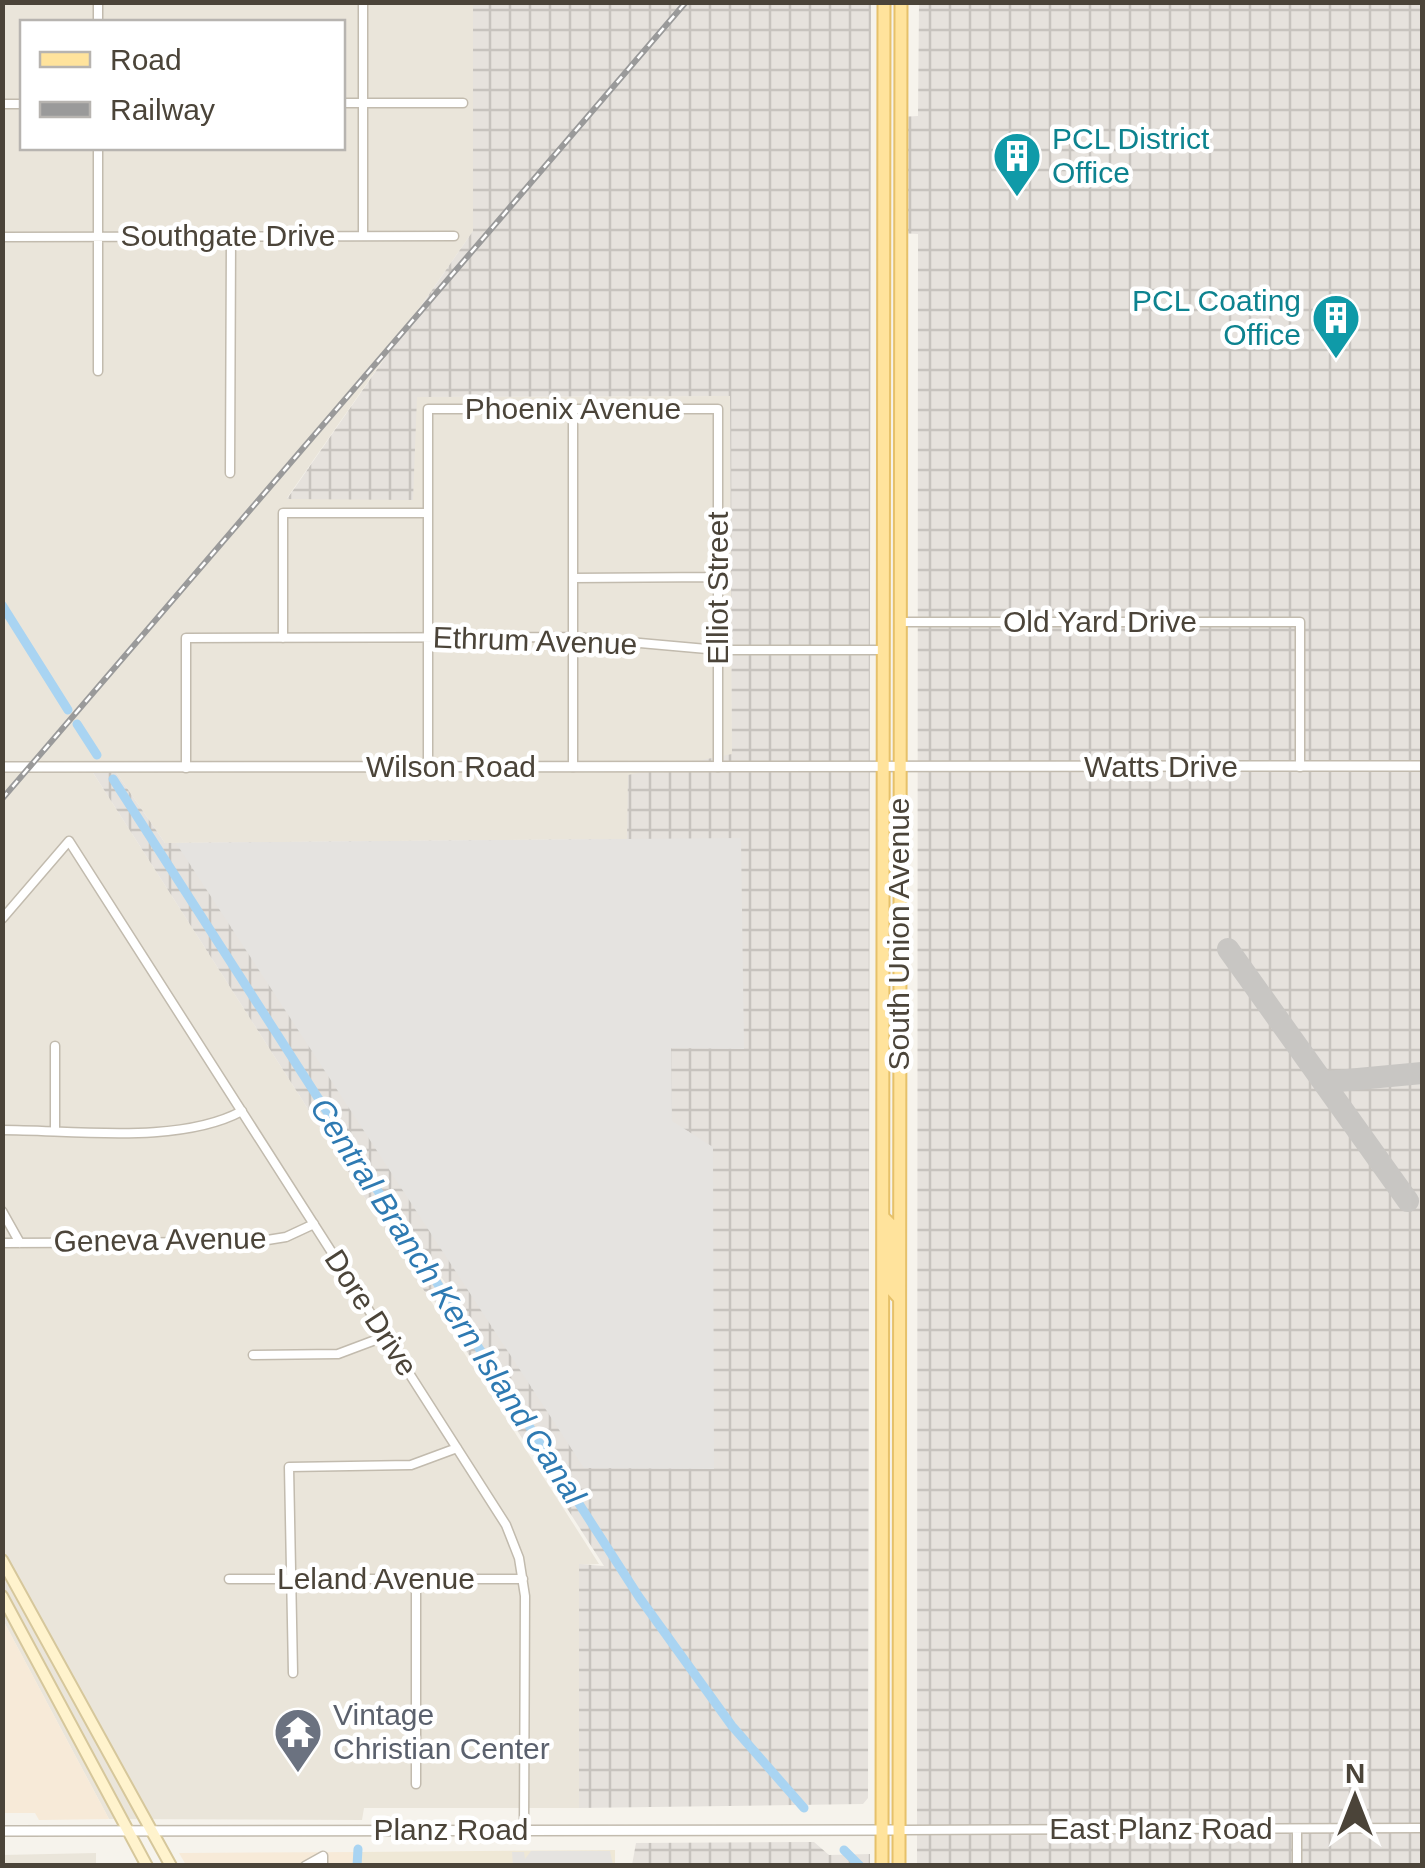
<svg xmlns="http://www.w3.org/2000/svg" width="1425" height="1868" font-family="Arial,sans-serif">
<defs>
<pattern id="industrial-grid" width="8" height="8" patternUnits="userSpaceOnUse" patternTransform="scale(2.5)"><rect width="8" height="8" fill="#e6e2dd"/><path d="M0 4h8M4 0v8" fill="none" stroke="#c7c3be"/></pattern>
</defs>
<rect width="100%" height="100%" fill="#f6f3ec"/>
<!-- residential -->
<path fill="#eae5da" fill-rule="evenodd" d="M2,3h471v228l-186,267 129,-101 314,-1 2,359 -103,21 -1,63 -463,4 -52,-75h-23l509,796 -20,1v243h-215l-2,12 -253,-1 -106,-199zM22,22h320v126h-320z
M96,1853v12h-93l-1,-10z"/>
<!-- commercial -->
<path fill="#f7ead8" d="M2,1620h1l106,199 -70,1 -4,-7h-32z
M361,1852v13h-175l-7,-12z"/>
<!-- industrial -->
<path fill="url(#industrial-grid)" d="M473,3h398l-3,1795 -5,6 -284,4v-244l25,2 -173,-270 23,-1 -25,-35 20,33 -24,-1 -335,-524h23l52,75 462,-4 1,-64 104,-21 -2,-358 -313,1 -4,103 -126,-1 186,-268z
M919,3h503v1862h-505l1,-1631 -18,-1v-116l18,-1z
M814,1842l15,13 41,-1v11h-238l4,-22z"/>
<!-- education -->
<path fill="#efe8d6" d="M615,1850v15h-254v-13z"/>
<!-- parking -->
<path fill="#e5e3e0" d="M741,838l3,211 -73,-1 1,73 41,26 1,322 -130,-1 -408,-625z
M531,1851h79l3,14h-100l-1,-13h12l1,7z"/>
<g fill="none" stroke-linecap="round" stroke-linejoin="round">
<!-- canal -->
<path stroke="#a9d4f2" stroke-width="9" d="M2,605l66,105
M77,724l20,31
M113,779l526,818 93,129 72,82
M844,1850l16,16
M357,1866l1,-17"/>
<!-- taxiway -->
<path stroke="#c8c6c3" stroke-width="22" d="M1228,949l180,252
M1326,1082l96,-9"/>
<!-- minor casing -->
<g stroke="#c2bbae" stroke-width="11">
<path id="minor" d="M98,2v20
M342,103h121
M2,104h20
M363,236v-234
M2,237l452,-1
M98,371v-223
M230,473l1,-236
M573,578l145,-1
M899,622h401v145
M283,638v-125h145
M428,767v-358h290v358
M573,767v-358
M186,768v-130l387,-1 145,13h165
M2,919l67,-78 437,684 13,33 6,38 -1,234
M55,1046v84
M2,1130c72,0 177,15 240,-19
M2,1211l18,32
M2,1243l253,-1 31,-5 28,-13
M253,1355l85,-1 48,-18
M229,1579h294
M293,1673l-4,-206 122,-2 46,-17
M416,1784v-205
M899,1830l523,-2
M305,1866l18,-10v10
M1297,1866v-37"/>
</g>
<!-- tertiary casing -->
<g stroke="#c2bbae" stroke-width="12">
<path id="tertiary" d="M2,767l1420,-1
M2,1831l897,-1"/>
</g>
<!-- secondary casing -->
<g stroke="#d6c79b" stroke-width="14">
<path id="secondary" d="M2,1560l169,306
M2,1596l145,270"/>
</g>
<!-- primary casing -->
<g stroke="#e6c16a" stroke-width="15">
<path id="primary" d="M883,1217l8,8v64l8,9
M882,1866l2,-1864
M899,1866l2,-1864"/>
</g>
<!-- minor -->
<use href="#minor" stroke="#fff" stroke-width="8"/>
<!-- tertiary -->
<use href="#tertiary" stroke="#fff" stroke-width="9"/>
<!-- secondary -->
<use href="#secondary" stroke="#fff3cd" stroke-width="10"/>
<!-- primary -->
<use href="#primary" stroke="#ffe39c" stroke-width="11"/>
<!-- rail casing -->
<g stroke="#9a9a9a" stroke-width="6">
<path id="rail" d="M2,799l684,-797"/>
</g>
<!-- rail -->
<use href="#rail" stroke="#fff" stroke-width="2.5" stroke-dasharray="8" stroke-linecap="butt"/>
</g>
<!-- icons -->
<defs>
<g id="building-pin" transform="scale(2.5)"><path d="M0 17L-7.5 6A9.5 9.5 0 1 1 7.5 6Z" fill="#0f9aa8" stroke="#fff"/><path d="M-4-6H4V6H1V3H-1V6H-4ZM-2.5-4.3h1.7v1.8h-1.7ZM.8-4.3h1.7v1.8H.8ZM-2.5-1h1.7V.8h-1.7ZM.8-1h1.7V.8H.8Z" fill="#fff"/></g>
<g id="temple-pin" transform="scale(2.5)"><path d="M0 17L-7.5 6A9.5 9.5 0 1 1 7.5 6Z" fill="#6b7280" stroke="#fff"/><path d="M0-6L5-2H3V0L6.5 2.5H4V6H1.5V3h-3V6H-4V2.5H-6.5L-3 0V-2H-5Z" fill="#fff"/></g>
</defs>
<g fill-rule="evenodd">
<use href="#building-pin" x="1017" y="156"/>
<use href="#building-pin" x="1336" y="318"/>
<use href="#temple-pin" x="298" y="1732"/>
</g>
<g text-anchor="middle" stroke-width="9" stroke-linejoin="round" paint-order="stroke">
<!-- culture labels -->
<g font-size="30" fill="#0d838f" stroke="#fff" text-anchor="start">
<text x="1052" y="149">PCL District<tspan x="1052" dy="34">Office</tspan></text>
<text x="1301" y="311" text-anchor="end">PCL Coating<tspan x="1301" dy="34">Office</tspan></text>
</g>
<!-- street labels -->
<g font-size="30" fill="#4b4439" stroke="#fff">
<text x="228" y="246">Southgate Drive</text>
<text x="573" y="419">Phoenix Avenue</text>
<text transform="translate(718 588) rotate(-90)" y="10">Elliot Street</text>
<text x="1100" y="632">Old Yard Drive</text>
<text transform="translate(535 641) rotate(2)" y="10">Ethrum Avenue</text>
<text x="451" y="777">Wilson Road</text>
<text x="1161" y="777">Watts Drive</text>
<text transform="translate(899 934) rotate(-90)" y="10">South Union Avenue</text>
<text transform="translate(160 1240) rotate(-1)" y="10">Geneva Avenue</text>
<text transform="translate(371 1313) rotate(57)" y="10">Dore Drive</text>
<text x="376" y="1589">Leland Avenue</text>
<text x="1161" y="1839">East Planz Road</text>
<text x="451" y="1840">Planz Road</text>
</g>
<!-- worship labels -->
<g font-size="30" fill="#5b616d" stroke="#fff" text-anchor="start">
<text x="333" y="1725">Vintage<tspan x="333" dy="34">Christian Center</tspan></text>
</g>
<!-- water labels -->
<g font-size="32" font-style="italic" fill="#2e7ab2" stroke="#fff">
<text transform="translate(448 1301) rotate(57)" y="11">Central Branch Kern Island Canal</text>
</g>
</g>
<!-- border -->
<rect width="1425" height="1868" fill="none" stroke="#4b4439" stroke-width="10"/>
<!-- legend -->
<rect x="20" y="20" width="325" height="130" fill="#ffffff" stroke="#b7b4b0" stroke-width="2.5"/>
<rect x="40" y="52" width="50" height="15" fill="#ffe39c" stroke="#b7b4b0" stroke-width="2.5"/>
<text x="110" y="70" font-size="30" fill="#4b4439">Road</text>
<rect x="40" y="102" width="50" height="15" fill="#9a9a9a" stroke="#b7b4b0" stroke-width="2.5"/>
<text x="110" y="120" font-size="30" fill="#4b4439">Railway</text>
<!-- north arrow -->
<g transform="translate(1355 1798)" stroke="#ffffff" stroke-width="8" paint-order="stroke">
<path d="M0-8L18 38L0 25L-18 38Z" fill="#4b4439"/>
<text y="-15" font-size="28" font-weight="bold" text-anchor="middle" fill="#4b4439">N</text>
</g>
</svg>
